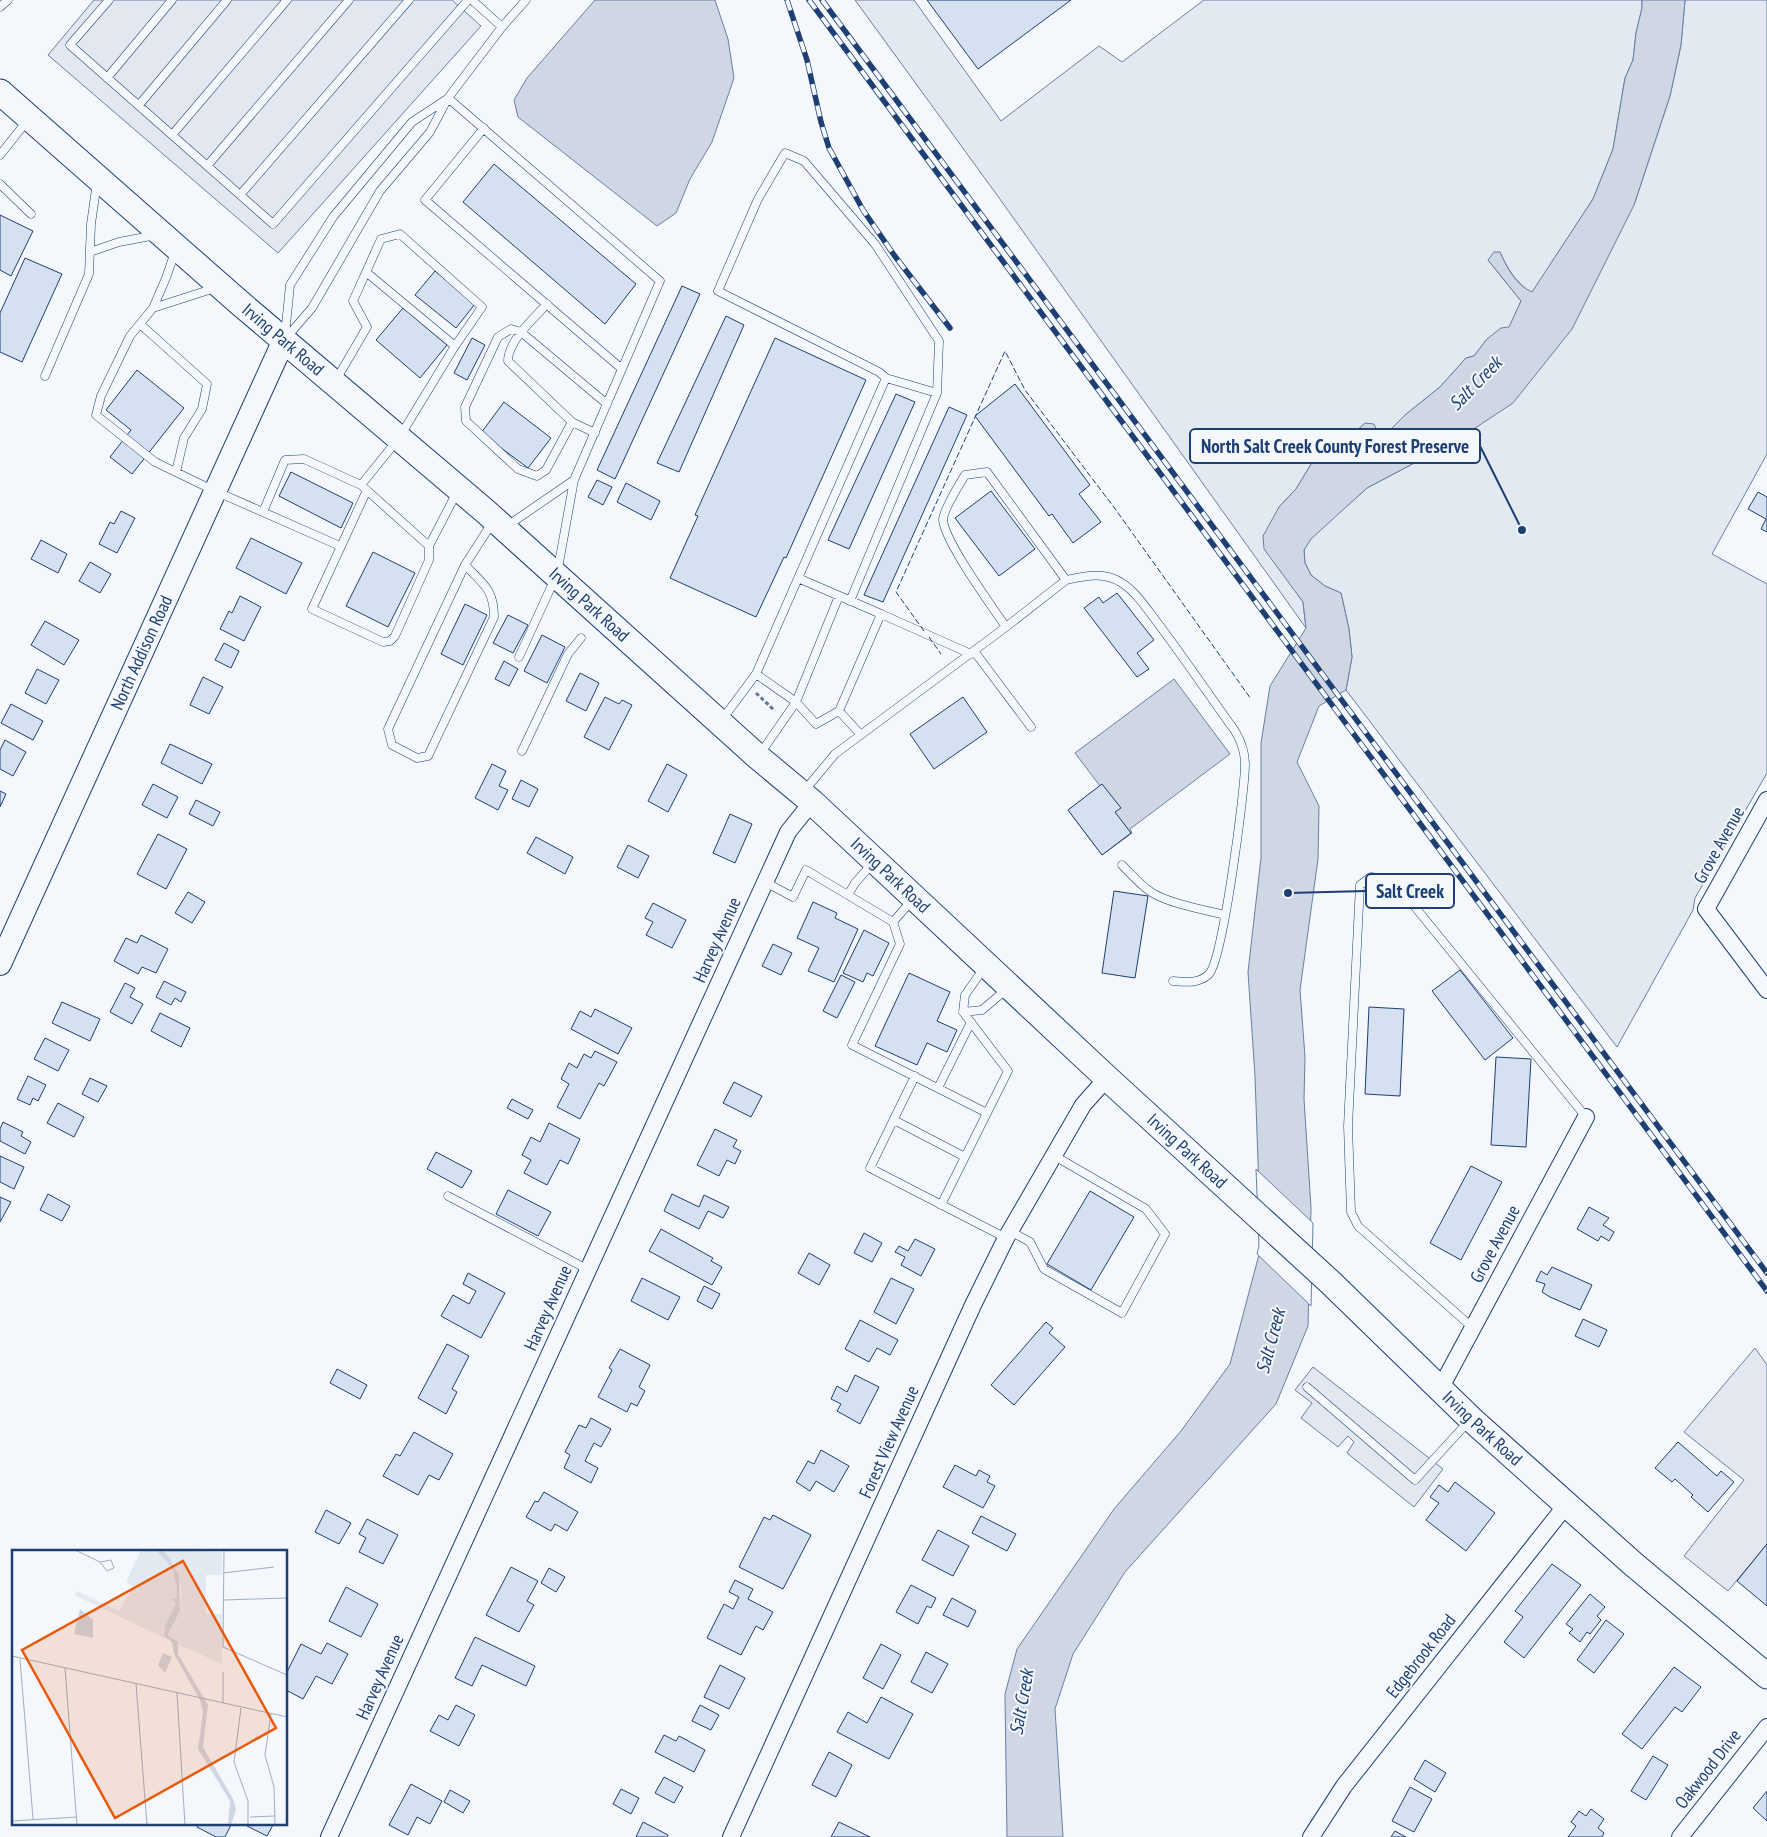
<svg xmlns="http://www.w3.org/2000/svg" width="1767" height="1837" font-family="'PT Sans Narrow',sans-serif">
<rect width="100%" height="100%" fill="#f4f7fb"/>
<!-- green -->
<path fill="#e3e9f0" stroke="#687fa3" d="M855,0h59l87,121 98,-75 23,16 82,-62h438v8l-6,25 -3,27 -8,18 -12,71 -20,50 -61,94c-16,-10 -25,-25 -32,-41l-12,8 33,41 -12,27 -22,11 -13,17 -8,2 -26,29 -35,28 -14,14 -13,4 -13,-10 -29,27 -9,-1 -8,2 -23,38 -17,18 -14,42 38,53 3,26 -309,-433z
M1685,0h82v454l-55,100 55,30v189l-72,125 -2,12 -76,137 -271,-357 6,-33 -3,-28 -8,-36 -16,-7 -14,-11 -6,-12 -1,-13 6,-11 57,-51 87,-46 180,-237 36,-109 11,-51z"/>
<!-- parking -->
<path fill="#e3e8f0" stroke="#687fa3" d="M94,0h358l29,26 -203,227 -230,-198z
M1755,1348l12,17v179l-39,47 -44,-35 60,-76 -60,-48z
M1313,1367l130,102 -29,38 -67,-54 7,-11 -6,-6 -10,11 -37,-29 11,-15 -17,-13z"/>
<!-- water -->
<path fill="#cfd7e4" stroke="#687fa3" d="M595,0h120l13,39 6,39 -22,64 -22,37 -14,34 -19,13 -139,-109 -4,-17 13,-22z
M1642,0h43l-4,45 -11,51 -36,109 -62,124 -59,74 -59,39 -87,46 -56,51 -7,11 1,13 6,12 14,11 16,7 8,36 3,28 -6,33 -27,16 -22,56 22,44 -1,53 -18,131 5,67 -1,42 7,109 -3,118 -32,78 -151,168 -52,82 -18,55 8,128h-56l-2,-143 12,-45 97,-140 67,-78 49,-67 31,-117 -6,-171 -7,-104 13,-114v-115l9,-57 36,-58 -3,-26 -39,-53 -1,-13 16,-29 17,-18 23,-38 8,-2 9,1 29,-27 9,1 4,9 13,-4 14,-14 35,-28 26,-29 8,-2 13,-17 14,-11 8,-1 12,-26 -33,-41 6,-8h6c7,16 16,33 32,40l61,-93 20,-50 12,-71 8,-18 3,-27 6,-25z
M1174,679l56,75 -100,75 2,4 -30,22 -34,-45 32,-24 -25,-33z"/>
<!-- pier -->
<path fill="#f4f7fb" stroke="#687fa3" d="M1256,1169l57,54 -2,83 -54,-52 2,-8z"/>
<!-- building -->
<path fill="#d5e0f0" stroke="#1d3f73" d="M927,0h144l-93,69z
M494,164l142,120 -31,40 -142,-122z
M0,215l33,16 -22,45 -11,-6z
M25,258l37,16 -40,88 -22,-10v-39z
M435,271l40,33 -19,24 -41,-33z
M682,286l18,8 -85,185 -18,-9z
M403,308l44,37 -27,33 -44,-38z
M726,316l18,9 -65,147 -22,-9z
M472,338l13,7 -18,35 -13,-7z
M775,338l91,42 -80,178 -2,-1 -28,60 -86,-39 28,-62 -3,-1z
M137,370l47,38 -52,66 -22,-17 21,-27 -25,-20z
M1015,384l75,101 -11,9 22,28 -28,21 -21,-29 -3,2 -74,-100z
M896,394l19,8 -66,147 -21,-9z
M504,402l47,36 -23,30 -47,-35z
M949,407l18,8 -84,187 -19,-7z
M291,472l62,31 -12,25 -62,-32z
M597,480l15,7 -9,18 -15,-8z
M626,483l34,18 -9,19 -34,-18z
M991,491l44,58 -36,27 -44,-58z
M1758,492l9,5v35l-6,-3 5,-10 -18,-10z
M121,511l14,7 -18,35 -18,-9 11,-22 4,2z
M251,538l51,25 -16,31 -50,-26z
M41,540l26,14 -9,19 -27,-14z
M373,552l42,21 -27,54 -42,-21z
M90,562l21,12 -11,19 -21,-12z
M1117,593l37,47 -17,13 12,16 -12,8 -53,-69 15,-11 4,6z
M240,596l21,11 -17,34 -24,-12 9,-18 3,2z
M465,604l22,11 -24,50 -22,-11z
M508,615l20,10 -15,28 -20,-10z
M45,621l34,19 -15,25 -33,-20z
M542,635l23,12 -18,36 -23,-12z
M224,643l15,8 -8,17 -16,-8z
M504,661l14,8 -9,17 -14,-7z
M37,669l22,11 -13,24 -21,-11z
M580,673l19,10 -13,28 -20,-10z
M203,677l20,10 -14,27 -19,-9z
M605,697l14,7 3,-4 10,5 -23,45 -25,-13z
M963,697l24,35 -53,37 -24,-35z
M11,704l32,17 -10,19 -32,-17z
M5,740l21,12 -13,24 -13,-7v-19z
M170,744l42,20 -10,20 -41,-21z
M492,764l14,7 -7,15 9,4 -10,20 -23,-12z
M667,764l20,11 -19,37 -20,-11z
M521,780l17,9 -9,18 -17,-8z
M153,784l25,13 -11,21 -25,-13z
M1102,784l19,24 -6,4 16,21 -29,22 -34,-45z
M0,791l6,3 -6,13z
M196,800l24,12 -7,14 -24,-12z
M730,814l22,10 -17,39 -22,-10z
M158,834l29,15 -21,40 -29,-15z
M536,837l37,20 -8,17 -38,-21z
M628,845l21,11 -11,22 -21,-11z
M1114,891l34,5 -13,82 -33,-5z
M188,892l17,10 -13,21 -17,-10z
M813,902l24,11 -2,5 23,11 -24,53 -26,-11 11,-23 -22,-10z
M653,903l33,17 -14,28 -26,-13 7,-13 -8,-4z
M864,930l25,13 -16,33 -6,-3 -4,9 -20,-9z
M141,935l27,14 -12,24 -14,-6 -4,7 -24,-13 12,-23 11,5z
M773,944l19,9 -11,22 -19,-9z
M1460,970l53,68 -28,22 -53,-69z
M909,973l41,19 -13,29 20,9 -10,22 -20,-9 -10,22 -42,-19z
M841,975l14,7 -18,36 -14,-7z
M164,981l22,11 -5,10 -6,-4 -4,7 -15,-8z
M125,983l10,5 -5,9 13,7 -11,20 -22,-12z
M62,1002l38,17 -10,22 -38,-18z
M1369,1007l35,2 -4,87 -35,-2z
M595,1009l37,19 -14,26 -47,-25 9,-18 11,6z
M160,1013l30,15 -9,19 -30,-16z
M45,1038l24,12 -11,21 -24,-12z
M595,1051l22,11 -13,24 -5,-3 -19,36 -23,-12 12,-23 -8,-5 8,-16 8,5 7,-14 7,4z
M1496,1057l35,2 -5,88 -35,-2z
M28,1076l18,9 -8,16 -5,-3 -3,7 -13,-6z
M90,1078l17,8 -9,16 -16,-8z
M734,1082l28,14 -11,21 -28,-14z
M512,1099l21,11 -5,9 -21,-11z
M58,1103l26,14 -10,20 -27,-14z
M3,1122l20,10 -2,4 10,6 -6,12 -25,-13v-12z
M549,1123l31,16 -12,25 -8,-4 -13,25 -23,-12 7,-13 -9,-5 9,-18 9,5z
M715,1129l22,11 -4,7 8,4 -6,13 -8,-4 -8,16 -22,-11z
M436,1152l36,19 -10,17 -35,-19z
M0,1156l24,11 -10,22 -14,-7z
M1471,1166l31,16 -41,78 -31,-17z
M508,1190l43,22 -13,24 -42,-22z
M1090,1191l44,26 -43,73 -44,-26z
M48,1194l22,12 -8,15 -22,-11z
M672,1194l27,13 5,-12 25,12 -6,11 -15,-7 -9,18 -35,-18z
M0,1197l11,5 -11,20z
M1589,1207l20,11 -6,7 11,7 -5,9 -8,-5 -3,5 -21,-12z
M661,1229l52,29 -2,3 11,6 -10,18 -63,-34z
M864,1233l18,10 -10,19 -18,-9z
M915,1239l20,10 -14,27 -20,-11 4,-8 -10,-5 4,-6 9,5z
M809,1253l21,12 -11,20 -21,-12z
M1552,1267l40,18 -12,25 -30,-13 -8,-5 3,-8 -9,-3 5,-10 6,4z
M468,1273l37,20 -24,45 -40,-22 12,-21 16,9 7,-13 -13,-7z
M642,1278l38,19 -12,23 -37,-19z
M891,1278l23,11 -18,35 -22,-12z
M704,1286l16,8 -8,15 -15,-8z
M1583,1319l24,11 -8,17 -24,-11z
M860,1320l38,20 -8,15 -13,-7 -8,14 -24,-13z
M1046,1322l7,6 -4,5 16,14 -51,58 -23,-20z
M447,1344l22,12 -17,33 5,3 -11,22 -28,-16z
M620,1349l30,16 -11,22 6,4 -8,15 -6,-3 -4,9 -29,-15 14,-27 -3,-2z
M337,1369l30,16 -7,14 -30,-16z
M855,1375l24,12 -19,37 -23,-13 4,-7 -10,-5 6,-13 10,6z
M591,1418l20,11 -10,18 -7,-4 -9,18 13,7 -7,15 -27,-15 6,-13 -5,-3 14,-27 7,3z
M414,1432l39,22 -14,26 -10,-5 -11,20 -35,-19 13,-22 4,2z
M1678,1442l39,34 4,-5 13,11 -26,30 -17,-15 2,-2 -18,-16 -3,3 -17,-14z
M821,1450l28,16 -15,26 -18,-11 -6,10 -14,-9 12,-21 6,3z
M955,1465l21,11 3,-6 11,6 -3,6 8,4 -12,22 -40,-21z
M1455,1482l40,31 -29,38 -40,-31 13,-17 -9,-6 9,-12 9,7z
M544,1492l34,20 -11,19 -12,-7 -4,7 -25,-14 9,-16 3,1z
M326,1510l25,13 -12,21 -24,-12z
M773,1515l38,20 -28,54 -44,-22 25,-50 6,3z
M981,1516l35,18 -9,17 -35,-18z
M367,1519l31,16 -15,29 -24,-12 7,-14 -7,-4z
M938,1530l31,16 -16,30 -31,-16z
M1767,1544v62l-30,-25z
M1552,1564l29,21 -57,73 -20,-16 19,-25 -8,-6z
M511,1567l27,14 -11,20 7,4 -15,27 -33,-17z
M549,1568l16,9 -9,15 -15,-9z
M735,1580l18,9 -5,10 25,13 -10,18 -7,-4 -15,29 -34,-17 17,-34 9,5 6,-12 -10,-5z
M911,1585l25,13 -5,10 -4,-2 -9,18 -22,-12z
M346,1587l32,17 -17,33 -32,-16z
M1590,1594l15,13 -8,9 4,4 -11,14 -3,-2 -7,10 -11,-9 4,-4 -7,-5z
M952,1598l24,13 -8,16 -25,-12z
M1606,1620l18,14 -30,39 -17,-13z
M475,1637l60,29 -9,20 -44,-21 -10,21 -17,-8z
M327,1643l21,11 -16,30 -16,-8 -13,23 -17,-9v-16l15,-30 20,10z
M881,1644l20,11 -18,34 -20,-11z
M926,1652l22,12 -16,29 -21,-11z
M720,1665l25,13 -16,31 -25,-12z
M1674,1667l27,20 -19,25 -7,-5 -33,42 -20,-15z
M881,1697l32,17 -24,45 -52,-27 11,-20 19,11z
M456,1705l19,10 -16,31 -29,-15 9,-16 9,5z
M700,1705l19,10 -8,15 -19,-9z
M664,1735l12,6 3,-5 26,14 -11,22 -39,-20z
M829,1752l23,13 -16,32 -24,-12z
M1653,1756l15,9 -22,35 -15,-9z
M1425,1760l21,13 -11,19 -21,-13z
M664,1777l19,10 -9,16 -19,-10z
M411,1784l31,17 -12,23 -13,-7 -9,18 -19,-10z
M1410,1787l22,12 -18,33 -22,-11z
M621,1789l18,9 -8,16 -18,-10z
M450,1790l20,11 -7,12 -19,-11z
M1767,1791v30l-14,-13z
M1591,1809l13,10 -6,9 6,5 -2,4h-34l8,-11 -5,-4 8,-11 7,5z
M643,1822l25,13 -1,2h-31z
M839,1822l31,15h-39z
M198,1823h34l-7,14h-9l-19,-10z
M249,1823h25l-7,13 -20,-10z
M1395,1831l11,6h-15z"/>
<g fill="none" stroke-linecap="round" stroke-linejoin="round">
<!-- lane casing -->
<g stroke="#1d3f73" stroke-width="9">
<path id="lane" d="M109,0l-39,45 203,179 195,-224
M0,7l8,-7
M502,27l24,-27
M107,78l65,-78
M448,98l212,183 -86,199 -17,94 -38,83
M139,105l88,-105
M484,128l-59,72 197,169
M172,135l115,-135
M0,155l27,-34
M207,166l142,-166
M0,184l31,30
M240,195l169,-195
M90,252l29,-10 37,-7
M175,252l-9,26 -13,30 -23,28 -29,60 -5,19 59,47 60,29 125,55
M366,272l89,74
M547,304c-13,14 -39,37 -39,57l64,61 23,11
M153,308l62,-20
M140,324l67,60 -5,25 -18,29 -8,34
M285,335l5,-50 43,-68 79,-95 35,-23
M286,338l26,-30 68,-117 50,-59 18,-34 54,-71 -30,-27
M45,376l44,-102 2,-50 6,-42
M886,378l51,15
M336,380l31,-53 -14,-26 28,-62 19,-5 82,73 -27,39 -56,92 -38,47
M572,422l-26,48 -9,6 -19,-7 -52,-48 -1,-14 33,-70 13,-8 10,3 86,72
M367,490l-55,119 71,33 7,-1 5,-5 34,-76v-14
M263,512l22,-52 19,-1 57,26 68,61 28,-54
M507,526l67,-46
M465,565c18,19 29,24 29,52l-66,139 -11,2 -25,-13 -4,-16z
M465,565l27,-42
M1066,580c19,-4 38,-9 56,3 14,9 25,26 35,39 27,36 52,73 78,109 6,10 10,20 10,33 0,27 -22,195 -36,210 -10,10 -23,8 -36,7
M881,614l90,40
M974,651l57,76
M756,674l40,28 20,22 23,-13 42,-97 -83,-36
M839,711l22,24
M721,721l35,-47 130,-296 -7,-6 -161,-81 40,-92 27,-46 19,8 71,83 64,97 -2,52 -87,208
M522,751l46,-97 13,-16
M760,754l36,-52 43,-106
M805,790l30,-36 171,-127c-15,-22 -61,-85 -63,-107 0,-10 16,-35 22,-45l22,-3 79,108 -60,47
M1122,865c9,9 17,19 29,27 16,11 54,18 74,23
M765,882l28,15 13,-27 87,52 7,22 -48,101 135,68
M848,895l7,-12 17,-19
M893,922l20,-23
M984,968l-19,27 -2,17 19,-2 26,-22
M915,1076l-45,92 136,70
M938,1088l33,-66
M894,1120l71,37
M448,1196l139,73
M941,1205l67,-134 -45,-59
M1010,1231l20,11 14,27 78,44 43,-79 -19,-25 -93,-54
M1473,1328l-115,-102 -7,-14 -3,-86 12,-241 11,-8 22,3 193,237
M1307,1387l108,93 53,-58"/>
</g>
<!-- street casing -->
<g stroke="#1d3f73" stroke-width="18">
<path id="street" d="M1767,800l-61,109 61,81
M1440,1389l146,-272
M329,1837l459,-1005 24,-30
M731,1837l242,-532 33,-67 77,-133 24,-27
M1311,1837l33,-51 223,-282
M1680,1837l87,-110"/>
</g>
<!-- secondary casing -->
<g stroke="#1d3f73" stroke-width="24">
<g id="secondary">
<path id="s1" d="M0,964l284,-624"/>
</g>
</g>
<!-- primary casing -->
<g stroke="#1d3f73" stroke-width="27">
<g id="primary">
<path id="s2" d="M0,92l241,212 244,207 273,246 54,45 295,276 223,204 141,137 161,144 135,113"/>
</g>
</g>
<!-- path -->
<path stroke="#5e769c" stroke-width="3" stroke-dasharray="4 2.5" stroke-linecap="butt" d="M756,693l19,18"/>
<!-- lane -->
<use href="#lane" stroke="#f4f7fb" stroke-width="8"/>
<!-- street -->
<use href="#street" stroke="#f4f7fb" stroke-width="16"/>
<!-- secondary -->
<use href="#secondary" stroke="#f4f7fb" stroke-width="22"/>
<!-- primary -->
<use href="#primary" stroke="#f4f7fb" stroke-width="25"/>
<!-- rail casing -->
<g stroke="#1d3f73" stroke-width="5.5">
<path id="rail" d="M787,0l20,60 14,62 8,26 34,62 31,45 56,73
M809,0l958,1291
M822,0l945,1273"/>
</g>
<!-- rail -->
<use href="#rail" stroke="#f4f7fb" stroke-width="4" stroke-dasharray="11" stroke-linecap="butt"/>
<!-- fence -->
<path stroke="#1d3f73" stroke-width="1" stroke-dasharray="6 2.5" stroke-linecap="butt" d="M924,631l-28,-39 109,-241 20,39 88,116 138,193
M929,637l12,17"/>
</g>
<g text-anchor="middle" stroke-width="4" stroke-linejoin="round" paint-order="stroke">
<!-- street labels -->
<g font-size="18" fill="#1d3f73" stroke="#f4f7fb">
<text dy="6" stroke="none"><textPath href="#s2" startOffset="376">Irving Park Road</textPath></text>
<text dy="6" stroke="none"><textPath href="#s2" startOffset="781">Irving Park Road</textPath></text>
<text dy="6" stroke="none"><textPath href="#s1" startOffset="342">North Addison Road</textPath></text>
<text transform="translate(1719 845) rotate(-61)" y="6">Grove Avenue</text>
<text dy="6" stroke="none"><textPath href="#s2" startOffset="1186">Irving Park Road</textPath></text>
<text transform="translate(717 940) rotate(-66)" y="6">Harvey Avenue</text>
<text dy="6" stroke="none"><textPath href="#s2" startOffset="1591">Irving Park Road</textPath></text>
<text transform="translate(1495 1244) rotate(-62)" y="6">Grove Avenue</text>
<text transform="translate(548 1308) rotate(-66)" y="6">Harvey Avenue</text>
<text dy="6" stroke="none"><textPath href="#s2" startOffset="1996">Irving Park Road</textPath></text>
<text transform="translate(889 1442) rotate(-66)" y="6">Forest View Avenue</text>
<text transform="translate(1421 1656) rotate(-52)" y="6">Edgebrook Road</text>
<text transform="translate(380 1677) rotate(-66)" y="6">Harvey Avenue</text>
<text transform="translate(1708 1769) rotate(-52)" y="6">Oakwood Drive</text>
</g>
<!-- water labels -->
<g font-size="19" font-style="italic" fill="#1d3f73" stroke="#f4f7fb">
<text transform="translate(1475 383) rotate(-46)" y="7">Salt Creek</text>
<text transform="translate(1270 1341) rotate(-75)" y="7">Salt Creek</text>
<text transform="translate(1021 1702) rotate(-80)" y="7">Salt Creek</text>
</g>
</g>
<!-- overview -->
<g transform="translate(12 1550)">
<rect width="275" height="275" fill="#f4f7fb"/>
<path d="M129,0h15l16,18 5,20 -1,12 -5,-2 5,6 -12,28 9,10 -99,-47 3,-4 42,20 14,-24 -7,-5zM150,0l60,2v23h-16v39h16v50l-43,-19 -11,-10 12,-24 1,-24 -6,-22z" fill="#e3e9f0"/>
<path d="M144,0h6l7,7 10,18 1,36 -12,24 10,7v12l30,51 -5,42 30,52 3,10 -5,16h-3l2,-24 -32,-52 5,-37 -3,-12 -26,-46 -2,-12 -8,-7 1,-10 11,-21 -5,-6 5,1 1,-11 -5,-20zM68,59l13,11v18l-19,-4zM151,103l9,4 -7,16 -7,-8z" fill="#cfd7e4"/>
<path fill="none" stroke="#9eadc5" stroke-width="1" d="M63,0l25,12 7,9 7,-3 -3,-8 -11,2M212,0l-1,97 64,28M211,23l51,-6M212,50l63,-2M0,106l275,61M8,109l13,160M53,118l12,157M211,122v31M124,134l11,141M165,143l8,132M229,158l-7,54 14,39v24M259,164l-6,41 9,32 1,38M238,267l25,-1M0,271l65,-4"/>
<path fill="#e8590c" fill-opacity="0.15" stroke="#e8590c" stroke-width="2.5" d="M171,11l93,167 -161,90 -93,-168z"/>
<rect width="275" height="275" fill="none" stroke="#1d3f73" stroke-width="2.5"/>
</g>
<!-- callouts -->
<path fill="none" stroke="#1d3f73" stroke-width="2" d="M1522 530L1480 446M1288 893L1366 891"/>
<g fill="#1d3f73" stroke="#f4f7fb" stroke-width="2">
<circle cx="1522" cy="530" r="5"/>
<circle cx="1288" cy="893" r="5"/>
</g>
<g fill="#f4f7fb" stroke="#1d3f73" stroke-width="2">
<rect x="1190" y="429" width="290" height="34" rx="5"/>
<rect x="1366" y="874" width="88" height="34" rx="5"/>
</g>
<g font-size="19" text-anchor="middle" font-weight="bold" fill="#1d3f73">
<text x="1335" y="453">North Salt Creek County Forest Preserve</text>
<text x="1410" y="898">Salt Creek</text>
</g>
</svg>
